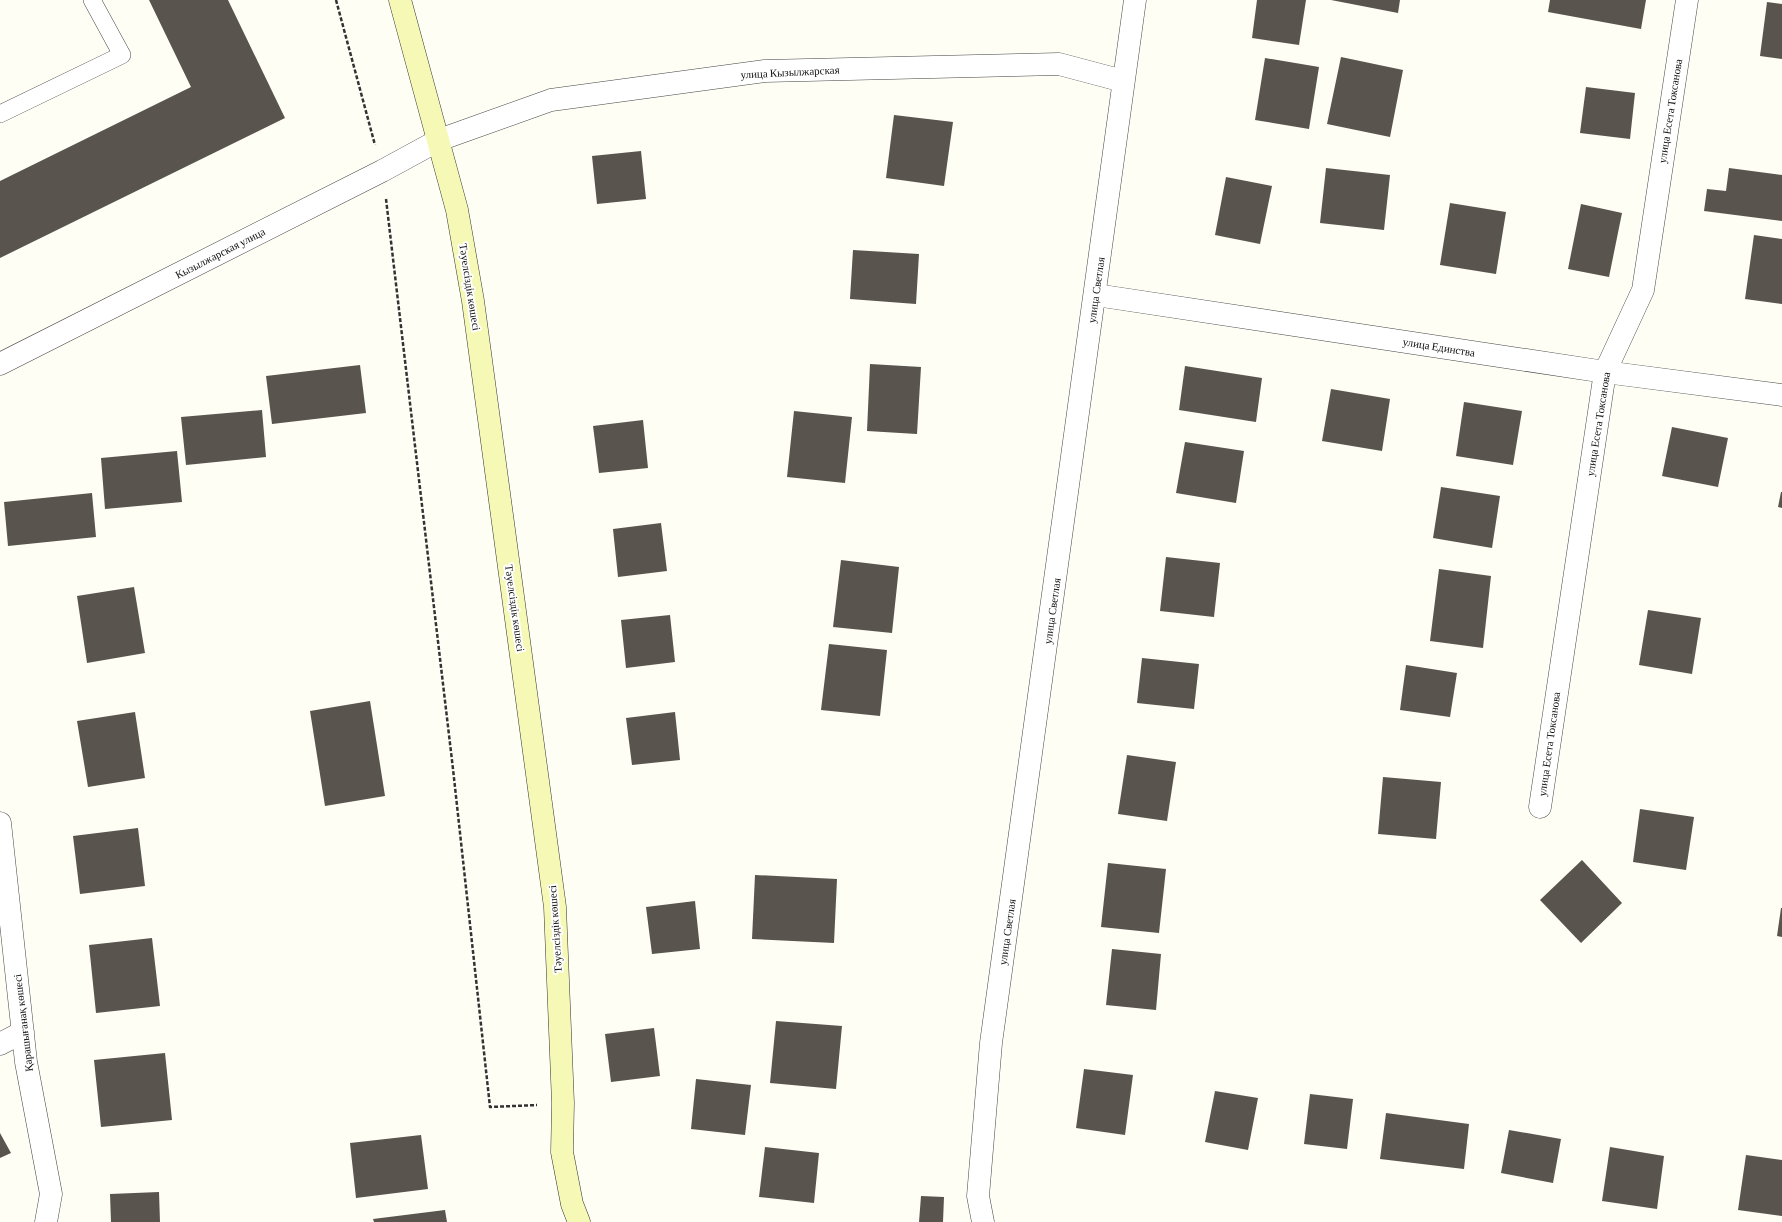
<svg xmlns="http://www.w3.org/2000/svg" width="1782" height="1222" font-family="'Crimson Pro',serif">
<rect width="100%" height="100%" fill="#fefef5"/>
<!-- building -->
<path fill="#59544e" d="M149,0h79l57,118 -285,140v-77l191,-94z
M1257,0h49l-7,45 -47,-7z
M1331,0h69l-2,13z
M1550,0h96l-5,29 -93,-17z
M1767,2l15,2v55l-22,-3z
M1341,57l62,13 -13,67 -63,-13z
M1265,58l54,9 -10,62 -54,-9z
M1586,87l49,6 -5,46 -50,-6z
M894,115l59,7 -9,64 -58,-8z
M641,151l5,48 -49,5 -5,-48z
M1326,168l64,7 -6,55 -64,-7z
M1729,168l53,7v46l-78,-10 3,-22 19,2z
M1226,177l46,9 -12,58 -45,-9z
M1450,203l56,9 -10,62 -56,-9z
M1581,204l41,9 -13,64 -41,-8z
M1754,235l28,4v65l-37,-5z
M853,250l66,4 -3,50 -66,-5z
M870,364l51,3 -4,67 -50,-3z
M360,365l6,48 -94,11 -6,-48z
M1185,366l77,12 -6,44 -77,-12z
M1331,389l59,10 -8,52 -60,-10z
M1464,402l58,9 -9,54 -57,-9z
M262,410l4,47 -80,8 -5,-48z
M794,411l58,6 -7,66 -58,-6z
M643,420l5,48 -49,5 -6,-47z
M1672,427l56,11 -10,49 -56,-11z
M1185,442l59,9 -8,52 -60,-10z
M177,451l5,51 -77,7 -4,-51z
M1441,487l59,9 -8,52 -59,-10z
M1781,492h1v16l-4,-1z
M92,493l4,44 -88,9 -4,-44z
M661,523l6,48 -49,6 -5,-48z
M1166,557l54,6 -6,54 -54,-6z
M841,560l58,7 -7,66 -59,-6z
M1439,569l52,7 -8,72 -53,-7z
M134,587l11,66 -58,10 -10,-67z
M1648,610l53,8 -9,56 -53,-9z
M670,615l5,47 -49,6 -5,-48z
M829,644l58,6 -7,66 -59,-6z
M1142,658l57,6 -5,45 -57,-6z
M1406,665l51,8 -7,44 -50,-7z
M370,701l15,95 -60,10 -15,-95z
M135,712l10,66 -57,9 -11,-66z
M675,712l5,48 -48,5 -6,-47z
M1127,755l49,7 -9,59 -49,-7z
M1383,777l58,5 -5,57 -58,-5z
M1640,809l54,8 -8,53 -53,-8z
M138,828l7,58 -65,8 -7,-58z
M1582,860l40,43 -41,40 -41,-43z
M1108,863l58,6 -7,64 -58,-6z
M755,875l82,4 -3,64 -82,-4z
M695,901l5,48 -48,5 -6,-47z
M1781,908h1v29l-5,-1z
M152,938l8,68 -64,7 -7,-68z
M1112,949l49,5 -5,56 -50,-5z
M776,1021l66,5 -6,63 -66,-6z
M654,1028l6,48 -49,6 -6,-48z
M165,1053l7,67 -71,7 -7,-67z
M1084,1069l49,6 -8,60 -49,-7z
M696,1079l55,6 -6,50 -54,-6z
M1215,1091l43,7 -10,52 -43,-8z
M1310,1094l43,5 -6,50 -43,-5z
M1386,1113l83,11 -5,45 -84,-10z
M1509,1130l52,9 -8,44 -52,-10z
M0,1133l11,20 -11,5z
M421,1135l7,54 -72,9 -6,-55z
M765,1147l54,6 -5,50 -55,-6z
M1610,1147l54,9 -7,53 -55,-8z
M1746,1155l36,5v56l-44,-6z
M159,1192l1,30h-49l-1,-28z
M921,1196l23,1 -1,25h-24z
M445,1210l2,12h-73l-1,-3z"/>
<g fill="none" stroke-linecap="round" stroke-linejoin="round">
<!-- service casing -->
<g stroke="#444" stroke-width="18">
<path id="service" d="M0,114l122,-59 -30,-55"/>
</g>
<!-- minor casing -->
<g stroke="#444" stroke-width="23">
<path id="minor" d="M439,140l112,-40 214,-29 294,-7 64,17
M1096,295l509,77 177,23
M1540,807l65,-435 38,-82 44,-290
M0,823l26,239 25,132 -5,28
M0,1044l23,-12
M983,1222l-5,-26 13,-153 144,-1043"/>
</g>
<!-- tertiary casing -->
<g stroke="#444" stroke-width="23">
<path id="tertiary" d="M0,364l382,-193 57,-31"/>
</g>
<!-- secondary casing -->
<g stroke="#333" stroke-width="23">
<path id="secondary" d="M400,0l57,210 16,91 82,606 8,196 -1,49 10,52 7,18"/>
</g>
<!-- path -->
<path stroke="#333" stroke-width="2.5" stroke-dasharray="4 2" stroke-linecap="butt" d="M336,0l39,145
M386,199l67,570 37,338 47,-2"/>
<!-- service -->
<use href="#service" stroke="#fff" stroke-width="17"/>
<!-- minor -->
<use href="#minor" stroke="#fff" stroke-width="22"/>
<!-- tertiary -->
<use href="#tertiary" stroke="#fff" stroke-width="22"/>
<!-- secondary -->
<use href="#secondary" stroke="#f6f9b5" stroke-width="22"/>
</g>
<g text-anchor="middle" stroke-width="4" stroke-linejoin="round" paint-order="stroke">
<!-- street labels -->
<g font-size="11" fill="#111" stroke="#fff">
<text transform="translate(790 72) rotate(-3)" y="4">улица Кызылжарская</text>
<text transform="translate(1670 111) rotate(-81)" y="4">улица Есета Токсанова</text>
<text transform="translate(220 253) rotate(-27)" y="4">Кызылжарская улица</text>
<text transform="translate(470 287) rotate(81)" y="4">Тәуелсіздік көшесі</text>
<text transform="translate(1096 290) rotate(-82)" y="4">улица Светлая</text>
<text transform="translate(1439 347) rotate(9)" y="4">улица Единства</text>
<text transform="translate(1598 424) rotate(-81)" y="4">улица Есета Токсанова</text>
<text transform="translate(515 608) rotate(82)" y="4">Тәуелсіздік көшесі</text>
<text transform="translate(1052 611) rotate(-82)" y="4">улица Светлая</text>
<text transform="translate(1549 744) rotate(-82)" y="4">улица Есета Токсанова</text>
<text transform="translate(555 929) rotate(-94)" y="4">Тәуелсіздік көшесі</text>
<text transform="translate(1007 932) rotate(-82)" y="4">улица Светлая</text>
<text transform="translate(23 1023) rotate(-97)" y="4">Қарашығанақ көшесі</text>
</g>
</g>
</svg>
